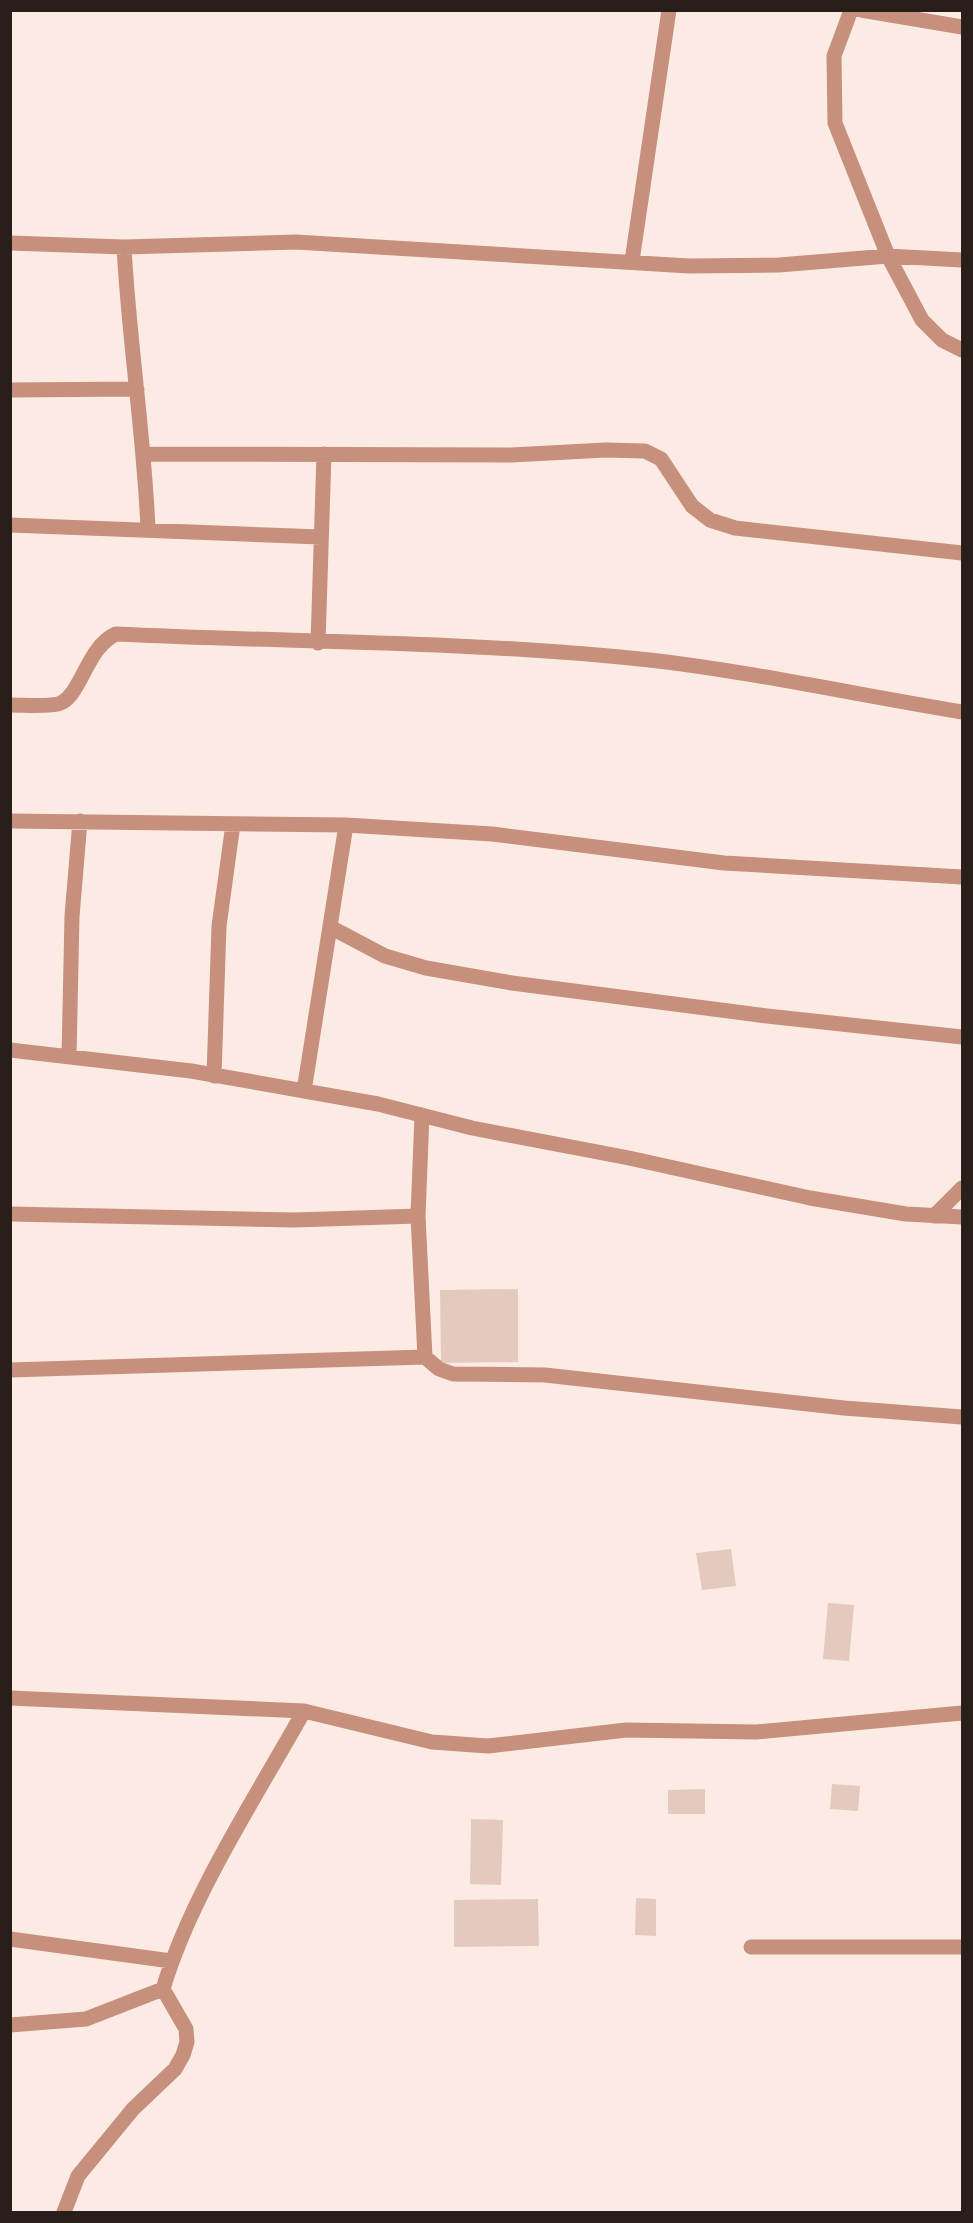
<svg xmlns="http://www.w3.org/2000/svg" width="973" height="2223" font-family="'Source Sans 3',sans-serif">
<rect width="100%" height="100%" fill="#fcebe5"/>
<!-- building -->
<path fill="#e4c9bf" d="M518,1289v73l-77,1 -1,-73z
M731,1549l5,37 -34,4 -6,-37z
M828,1603l26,2 -5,56 -26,-2z
M832,1784l28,2 -2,25 -28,-2z
M705,1789v25h-37v-24z
M471,1819l32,1 -2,65 -31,-1z
M636,1898l20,1v37l-21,-1z
M538,1899l1,47 -85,1v-47z"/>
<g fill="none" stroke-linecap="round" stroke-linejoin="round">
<!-- minor -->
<path stroke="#c7907c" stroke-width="15" d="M851,10l-17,46 1,67 53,133 34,64 20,20 20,10
M861,10l101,17
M10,243l114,4 172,-5 393,24 90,-1 109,-9 74,4
M124,247c5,94 20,187 24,282
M632,261l37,-251
M10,390l127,-1
M145,454l366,1 95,-5 39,1 16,8 31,47 18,14 25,8 227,25
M10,525l311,12
M318,643l6,-189
M10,705c15,0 34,2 48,-1 23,-6 28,-57 58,-70 165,8 329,7 493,22 119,10 236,37 353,56
M10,821l336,4 146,9 232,29 238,14
M330,927l55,29 41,12 86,15 255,33 195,21
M10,1050l181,21 187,33 94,24 157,30 181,40 96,16 56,3
M69,1057l3,-141 8,-95
M214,1076l5,-150 14,-102
M304,1091l42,-266
M422,1115l-4,101 7,141
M10,1214l285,6 123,-4
M934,1216l28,-28
M10,1370l415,-13 14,12 14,5 92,1 299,33 118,9
M10,1698l294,13 128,31 56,4 138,-16 130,2 206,-19
M10,1939l161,22
M751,1947h211
M10,2025l76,-6 77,-30
M64,2212l14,-36 55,-67 42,-40 8,-14 4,-13 -1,-13 -23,-40c27,-92 94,-194 141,-278"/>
</g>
<!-- border -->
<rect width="973" height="2223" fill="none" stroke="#281f1b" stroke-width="24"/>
</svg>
